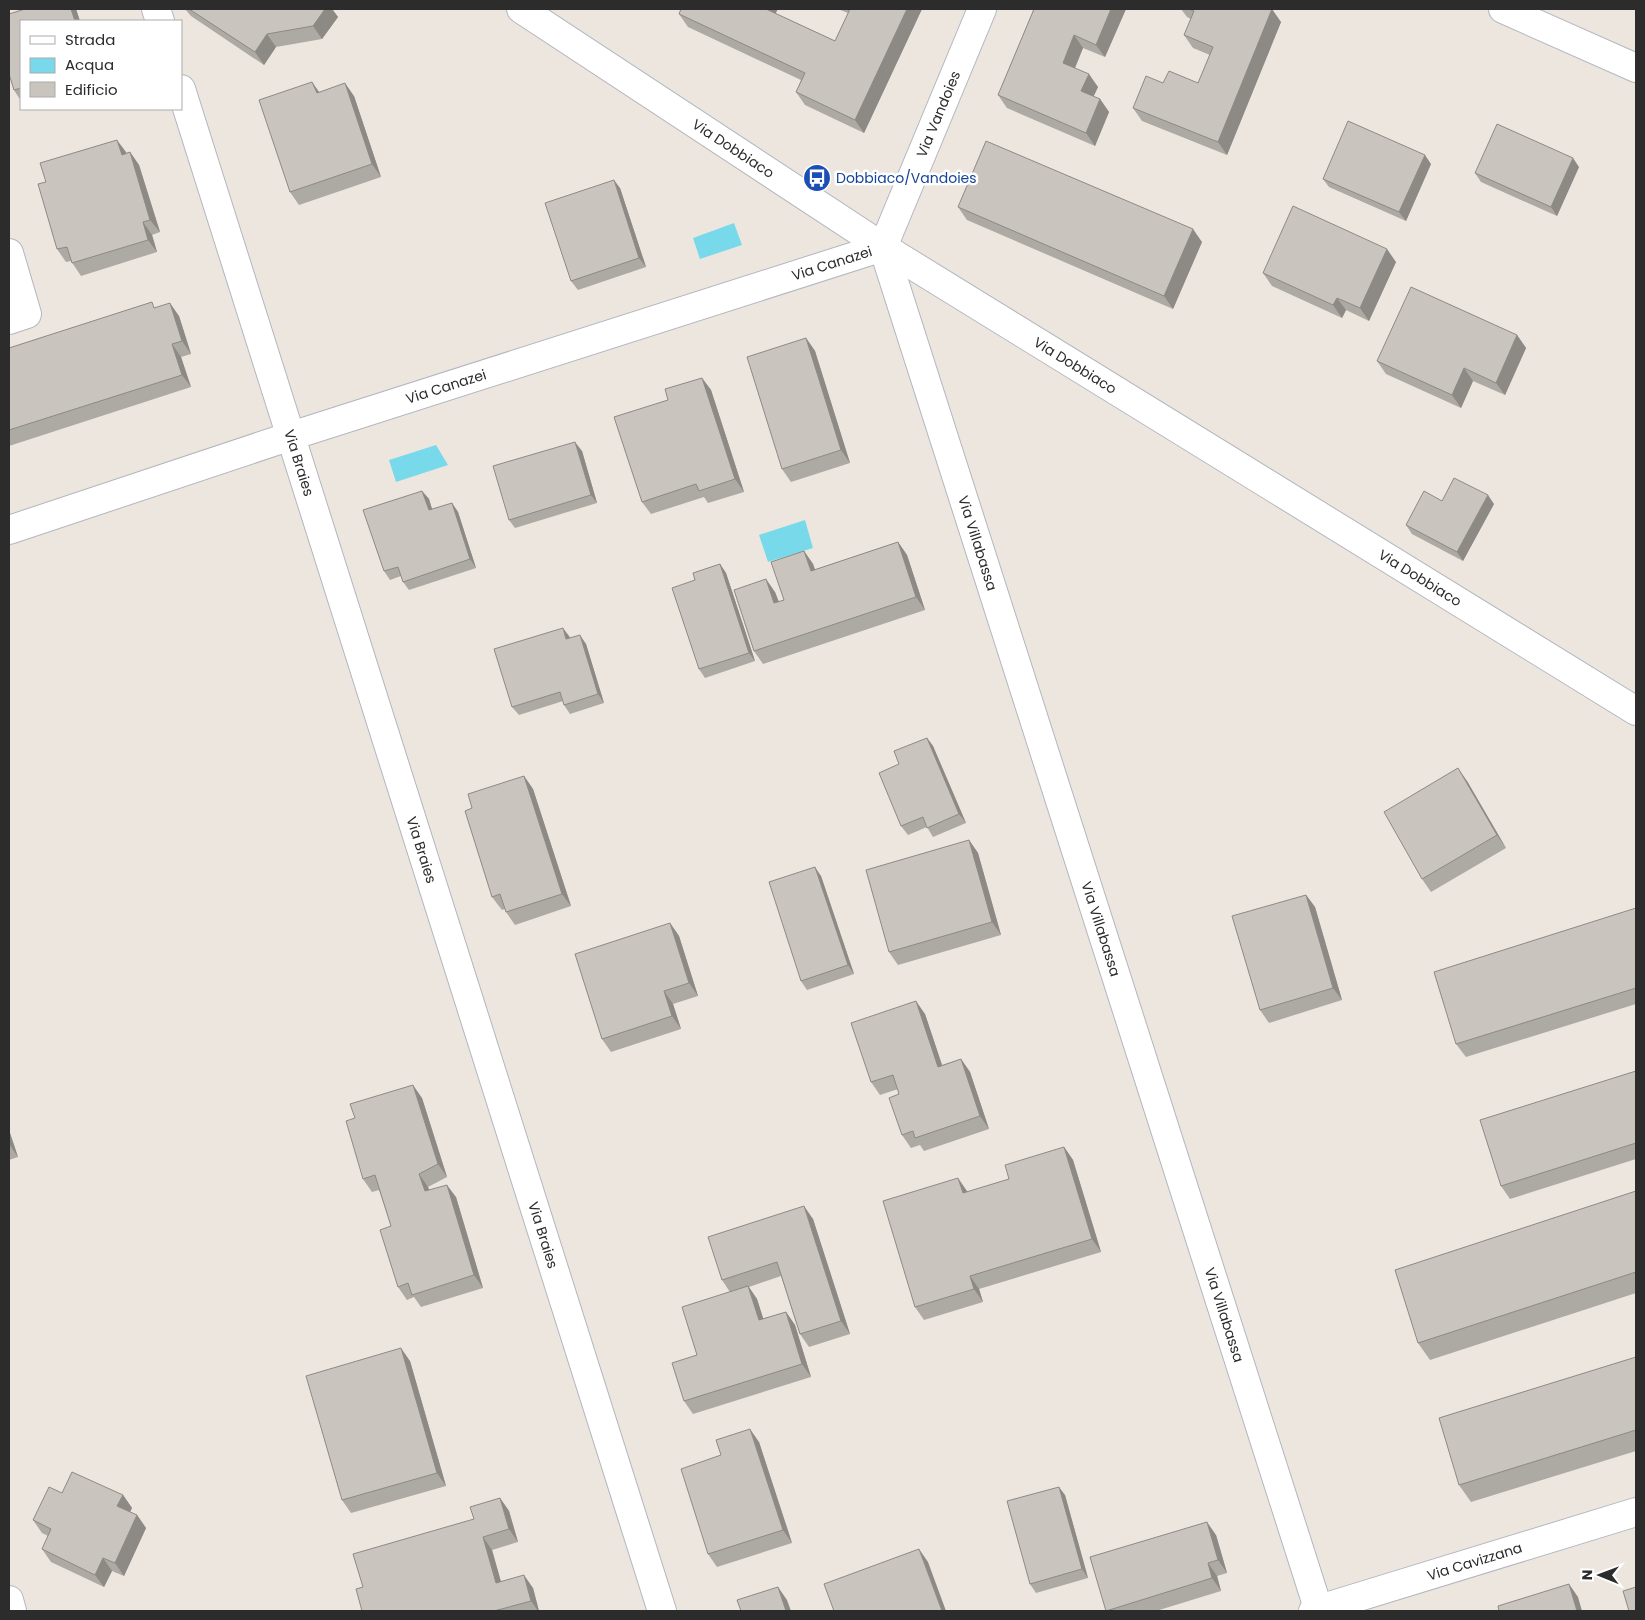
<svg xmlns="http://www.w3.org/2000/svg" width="1645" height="1620" font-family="Poppins,sans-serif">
<rect width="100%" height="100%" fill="#ede6df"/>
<!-- water -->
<path fill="#78d9ea" d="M734,223l8,22 -42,14 -7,-21z
M436,445l12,20 -52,17 -7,-22z
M805,520l8,28 -45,14 -9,-27z"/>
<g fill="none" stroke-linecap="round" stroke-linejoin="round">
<!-- minor casing -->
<g stroke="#b3b6bf" stroke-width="30">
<g id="minor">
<path d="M156,9l4,12"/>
<path id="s1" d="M521,9l362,238 753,464"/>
<path d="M1503,9l133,59"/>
<path id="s2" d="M181,89l481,1522"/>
<path id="s3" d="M883,247l436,1364"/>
<path id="s4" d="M883,247l99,-238"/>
<path d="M9,253l18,61 -18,6"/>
<path id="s5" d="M9,530l282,-94 592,-189"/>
<path d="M9,1600l3,11"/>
<path id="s6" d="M1313,1611l323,-99"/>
</g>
</g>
<!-- minor -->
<use href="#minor" stroke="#fff" stroke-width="28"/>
</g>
<!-- wall -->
<path fill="#ada9a3" d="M25,9h51l4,12h-59v80l-7,-11 -5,-16v-60z
M185,9h147l6,8 -16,22 -46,8 -12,18 -73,-49z
M778,9l-3,4 60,28 13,-28 -10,-4h84l-58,124 -59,-28 -9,-13 5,-12 -113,-53 -9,-13z
M1034,9h92l-21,48 -22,-9 -8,20 23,19 -5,10 7,2 9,13 -14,34 -88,-38 -9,-13z
M1181,9h89l11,13 -54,133 -85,-34 -9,-13 30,-25h35l12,-28 -17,-7 -9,-13 7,-16 -4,-2z
M312,82l7,10 35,4 27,81 -82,28 -9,-13z
M126,152v1l4,-1 9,13 21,67 -8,3 5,17 -76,24 -10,-15 -5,1 -9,-13z
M1431,164l-25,57 -77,-34 -6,-8z
M1579,167l-22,49 -76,-34 -6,-9z
M620,188l26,79 -68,23 -7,-9z
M958,207l244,35 -29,67 -206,-89z
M1396,262l-27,59 -23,-11 -4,8 -70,-32 -9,-13z
M156,308l23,8 12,38 -10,3 10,30 -182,59v-98z
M1517,335l9,13 -21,47 -32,-14 -12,27 -75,-34 -9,-13z
M806,338l9,13 35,112 -59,19 -9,-13z
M702,378l9,12 33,102 -36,11 -4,-6 -53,17 -9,-12 26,-102z
M582,451l15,52 -82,25 -6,-8z
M422,491l7,8 3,10 20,-6 6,9 18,56 -67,22 -6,-8 -2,-6 -11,4 -6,-9z
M1442,501l52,3 -31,57 -51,-27 -6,-9z
M898,542l9,13 18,55 -162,54 -9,-13 21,-59 4,10 5,-2 20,-49 9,13 2,6z
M720,564l6,9 29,88 -50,17 -6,-9 -4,-89z
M569,636l1,2 16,6 18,59 -34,11 -6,-9 -1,-4 -44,14 -7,-8z
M927,738l6,8 33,77 -33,14 -6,-10 -19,8 -7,-9 -2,-62z
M524,776l9,13 38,117 -56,19 -9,-13 -1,-3 -3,1 -10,-13 -20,-89z
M1467,781l39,67 -75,44 -9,-13z
M969,840l9,13 23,82 -103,30 -9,-13z
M821,876l33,98 -47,16 -6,-9z
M1306,895l9,12 27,93 -73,23 -9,-13z
M1636,908v96l-170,53 -10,-13z
M670,923l9,13 19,60 -25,8 8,25 -70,23 -9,-13z
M925,1014l17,51 19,-6 9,13 19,57 -65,22 -4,-6 -9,3 -9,-13 -3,-41 -1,-5 -18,6 -9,-13z
M1636,1071v88l-126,40 -9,-13z
M422,1098l25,79 -19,10 1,3 27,7 27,91 -62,19 -7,-10 -7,3 -9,-13 -7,-61 -12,-36 -7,2 -9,-13z
M9,1130l9,27 -9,3z
M1064,1147l9,13 28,92 -122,37 4,13 -59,18 -9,-13 52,-116 1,1 41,-13z
M1636,1191v102l-206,67 -12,-17z
M813,1219l37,115 -41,13 -9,-13 -19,-58 -32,11 8,12 6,20 23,-7 9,13 16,52 -118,37 -9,-13 13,-46 33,-63 -8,-12z
M1636,1357v94l-165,51 -12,-17z
M410,1361l36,125 -95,27 -9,-13z
M759,1442l33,101 -75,24 -9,-13 13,-99z
M62,1493l61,2 9,13 -2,4 7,3 9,13 -22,48 -12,-5 -8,16 -53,-25 -9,-13 6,-13 -6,-3 -9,-13z
M1065,1495l23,83 -52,15 -6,-9z
M500,1498l9,13 9,31 -26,8 9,32 32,6 6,23h-177l1,-24 111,-68z
M1216,1535l11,38 -10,3 4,15 -65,20h-49l-17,-54z"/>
<!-- shaded-wall -->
<path fill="#8d8985" d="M71,9h5l4,12h-5z
M325,9h7l6,8 -16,22 -9,-13z
M764,9h14l-6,11z
M907,9h15l-58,124 -9,-13z
M1111,9h15l-21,48 -9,-12z
M1272,9l9,13 -54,133 -9,-13z
M267,34l9,13 -12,18 -9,-13z
M1074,35l9,13 -11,27 -9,-12z
M1089,74l9,13 -8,17 -9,-13z
M312,82l9,13 -4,-2z
M345,83l9,13 27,81 -9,-13z
M1100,99l9,13 -14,34 -9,-13z
M117,140l9,12 5,16 -9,-13z
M130,152l9,13 21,67 -10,-12z
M1425,155l6,9 -25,57 -7,-9z
M1573,158l6,9 -22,49 -6,-9z
M614,180l6,8 26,79 -7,-9z
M143,222l9,13 5,17 -9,-12z
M1193,229l9,13 -29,67 -9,-13z
M1387,249l9,13 -27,59 -9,-13z
M1337,298l9,12 -4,8 -9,-13z
M170,303l9,13 12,38 -9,-13z
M1517,335l9,13 -21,47 -9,-12z
M806,338l9,13 35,112 -9,-13z
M172,344l9,13 10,30 -9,-12z
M1464,368l9,13 -12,27 -9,-13z
M702,378l9,12 33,102 -9,-13z
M575,442l7,9 15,52 -6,-8z
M422,491l7,8 6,20 -6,-9z
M1488,495l6,9 -31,57 -6,-9z
M452,503l6,9 18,56 -6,-9z
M898,542l9,13 18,55 -9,-13z
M804,551l9,13 7,20 -9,-13z
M720,564l6,9 29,88 -6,-8z
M766,579l9,13 9,24 -10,-13z
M563,628l6,8 4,12 -7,-9z
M580,635l6,9 18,59 -6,-9z
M927,738l6,8 33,77 -7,-9z
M1458,768l9,13 39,67 -9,-13z
M524,776l9,13 38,117 -9,-12z
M969,840l9,13 23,82 -9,-13z
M815,867l6,9 33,98 -6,-9z
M1306,895l9,12 27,93 -9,-12z
M670,923l9,13 19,60 -9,-13z
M664,991l9,13 8,25 -9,-13z
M916,1001l9,13 22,66 -9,-13z
M961,1059l9,13 19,57 -9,-13z
M413,1085l9,13 25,79 -9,-13z
M9,1130l9,27 -9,-13z
M1064,1147l9,13 28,92 -9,-13z
M419,1174l9,13 6,17 -9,-13z
M958,1178l9,13 5,15 -9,-13z
M447,1185l9,12 27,91 -9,-13z
M804,1206l9,13 37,115 -9,-13z
M970,1276l9,13 4,13 -9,-13z
M748,1286l9,13 11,34 -9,-13z
M786,1312l9,13 16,52 -9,-13z
M401,1348l9,13 36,125 -9,-13z
M750,1429l9,13 33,101 -9,-13z
M1059,1487l6,8 23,83 -6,-9z
M123,1495l9,13 -6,11 -9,-13z
M500,1498l9,13 9,31 -9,-13z
M137,1515l9,13 -22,48 -9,-13z
M1207,1522l9,13 11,38 -9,-13z
M483,1537l9,13 13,46 -9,-13z
M919,1549l9,13 18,49h-4z
M103,1558l9,13 -8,16 -9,-12z
M1208,1563l9,13 4,15 -9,-13z
M524,1575l9,13 6,23h-1l-7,-10z
M1569,1584l9,13 4,14h-5z
M778,1587l9,13 4,11h-5z"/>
<!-- building -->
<path fill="#c9c4be" stroke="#8d8985" d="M25,9h46l4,12h-54v67l-7,2 -5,-16v-60z
M189,9h136l-12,17 -46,8 -12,18z
M681,9h85l69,32 15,-32h57l-52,111 -59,-28 9,-19 -126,-59z
M1034,9h77l-15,36 -22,-10 -11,28 26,11 -8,17 19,8 -14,34 -88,-38z
M1189,9h83l-54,133 -85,-34 13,-32 17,7 6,-12 29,12 15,-36 -29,-12 10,-24z
M312,82l5,11 28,-10 27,81 -82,28 -31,-92z
M1348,121l77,34 -26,57 -76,-33z
M1497,124l76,34 -22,49 -76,-34z
M117,140l5,15 8,-3 20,68 -7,2 5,18 -76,23 -5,-16 -10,2 -19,-65 8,-2 -6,-19z
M986,141l207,88 -29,67 -206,-89z
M614,180l25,78 -68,23 -26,-78z
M1293,206l94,43 -27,59 -23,-10 -4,7 -70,-32z
M1411,287l106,48 -21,48 -32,-15 -12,27 -75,-34z
M152,302l2,6 16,-5 12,38 -10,3 10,31 -173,55v-82z
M806,338l35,112 -59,19 -35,-112z
M702,378l33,101 -36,12 -3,-7 -54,18 -28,-85 54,-17 -3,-11z
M575,442l16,53 -82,25 -16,-54z
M1454,478l34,17 -31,57 -51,-27 18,-34 18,10z
M422,491l7,19 23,-7 18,56 -67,23 -5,-15 -14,4 -21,-61z
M898,542l18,55 -162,54 -20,-61 32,-11 8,24 10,-3 -13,-38 33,-11 7,20z
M720,564l29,89 -50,16 -27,-81 23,-8 -2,-7z
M563,628l3,11 14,-4 18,59 -34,11 -4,-13 -48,15 -18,-58z
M927,738l32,76 -32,14 -4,-11 -22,9 -22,-53 20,-9 -5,-13z
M1458,768l39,67 -75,44 -38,-67z
M524,776l38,118 -56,18 -6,-18 -8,3 -27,-86 7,-3 -4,-14z
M969,840l23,82 -103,30 -23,-82z
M815,867l33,98 -47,16 -32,-99z
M1306,895l27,93 -73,22 -28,-94z
M1636,908v80l-180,56 -22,-72z
M670,923l19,60 -25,8 8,25 -70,23 -27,-85z
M916,1001l22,66 23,-8 19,57 -65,22 -2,-7 -11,4 -13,-37 10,-4 -6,-19 -22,7 -20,-59z
M1636,1071v72l-135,43 -21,-66z
M413,1085l25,79 -19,10 6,17 22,-6 27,90 -62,20 -4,-12 -10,4 -18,-57 11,-4 -16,-51 -12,4 -17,-58 9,-3 -5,-14z
M1064,1147l28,92 -122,37 4,13 -59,18 -32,-106 75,-23 5,15 46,-14 -4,-14z
M1636,1191v81l-218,71 -23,-73z
M804,1206l37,115 -41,13 -23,-72 -55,18 -14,-43z
M748,1286l11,34 27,-8 16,52 -118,37 -12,-38 25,-8 -15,-48z
M401,1348l36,125 -95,27 -36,-124z
M1636,1357v73l-177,55 -20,-67z
M750,1429l33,101 -75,24 -27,-85 40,-14 -5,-15z
M72,1472l51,23 -6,11 20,9 -22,48 -12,-5 -8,17 -53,-26 9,-20 -18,-9 16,-33 13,6z
M1059,1487l23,82 -52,15 -23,-83z
M500,1498l9,31 -26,8 13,46 28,-8 7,26 -37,10h-132l-6,-22 7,-2 -10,-33 121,-35 -4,-12z
M1207,1522l11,38 -10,3 4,15 -106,33 -16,-54z
M919,1549l23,62h-108l-10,-27z
M1569,1584l8,27h-78l-1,-5z
M778,1587l8,24h-45l-4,-11z
M1636,1587v24h-7l-6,-20z"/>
<!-- icons -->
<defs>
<g id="bus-disc" transform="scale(1.4375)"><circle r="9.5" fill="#1a4fb4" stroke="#fff"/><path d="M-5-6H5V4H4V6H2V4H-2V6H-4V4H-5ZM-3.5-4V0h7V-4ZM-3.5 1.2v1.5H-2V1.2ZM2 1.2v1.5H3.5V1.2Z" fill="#fff"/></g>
</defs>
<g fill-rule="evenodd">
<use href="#bus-disc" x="817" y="178"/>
</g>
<g text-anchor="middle" stroke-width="5" stroke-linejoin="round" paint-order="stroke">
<!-- street labels -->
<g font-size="14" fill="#2c2c2c" stroke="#fff">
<text dy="5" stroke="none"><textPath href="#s4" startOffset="144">Via Vandoies</textPath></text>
<text dy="5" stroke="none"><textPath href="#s1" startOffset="254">Via Dobbiaco</textPath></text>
<text dy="5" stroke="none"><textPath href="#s5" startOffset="865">Via Canazei</textPath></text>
<text dy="5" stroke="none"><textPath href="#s1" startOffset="659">Via Dobbiaco</textPath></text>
<text dy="5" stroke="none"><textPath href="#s5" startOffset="460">Via Canazei</textPath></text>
<text dy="5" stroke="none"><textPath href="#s2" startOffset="392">Via Braies</textPath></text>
<text dy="5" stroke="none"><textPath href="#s3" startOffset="311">Via Villabassa</textPath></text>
<text dy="5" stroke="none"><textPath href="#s1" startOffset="1064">Via Dobbiaco</textPath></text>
<text dy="5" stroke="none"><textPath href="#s2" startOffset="798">Via Braies</textPath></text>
<text dy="5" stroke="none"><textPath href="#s3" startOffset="716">Via Villabassa</textPath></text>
<text dy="5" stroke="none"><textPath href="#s2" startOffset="1202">Via Braies</textPath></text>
<text dy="5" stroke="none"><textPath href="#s3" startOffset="1121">Via Villabassa</textPath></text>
<text dy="5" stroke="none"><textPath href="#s6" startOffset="169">Via Cavizzana</textPath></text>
</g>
<!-- transit labels -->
<g font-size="14" fill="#164399" stroke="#fff" text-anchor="start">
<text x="836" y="183">Dobbiaco/Vandoies</text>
</g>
</g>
<!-- border -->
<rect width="1645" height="1620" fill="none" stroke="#2c2c2c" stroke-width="20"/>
<!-- legend -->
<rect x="20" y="20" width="162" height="90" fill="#ffffff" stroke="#ababab"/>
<rect x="30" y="36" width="25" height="8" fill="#ffffff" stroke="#ababab"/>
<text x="65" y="45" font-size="15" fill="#2c2c2c">Strada</text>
<rect x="30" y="58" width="25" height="15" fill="#78d9ea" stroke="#ababab"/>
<text x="65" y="70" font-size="15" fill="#2c2c2c">Acqua</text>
<rect x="30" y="82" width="25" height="15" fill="#c9c4be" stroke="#ababab"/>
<text x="65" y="95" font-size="15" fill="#2c2c2c">Edificio</text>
<!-- north arrow -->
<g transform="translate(1600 1575) rotate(271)" stroke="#ffffff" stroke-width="4" paint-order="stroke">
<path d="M0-4L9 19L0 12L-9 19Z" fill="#2c2c2c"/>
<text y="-8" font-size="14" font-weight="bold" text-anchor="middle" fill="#2c2c2c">N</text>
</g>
</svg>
